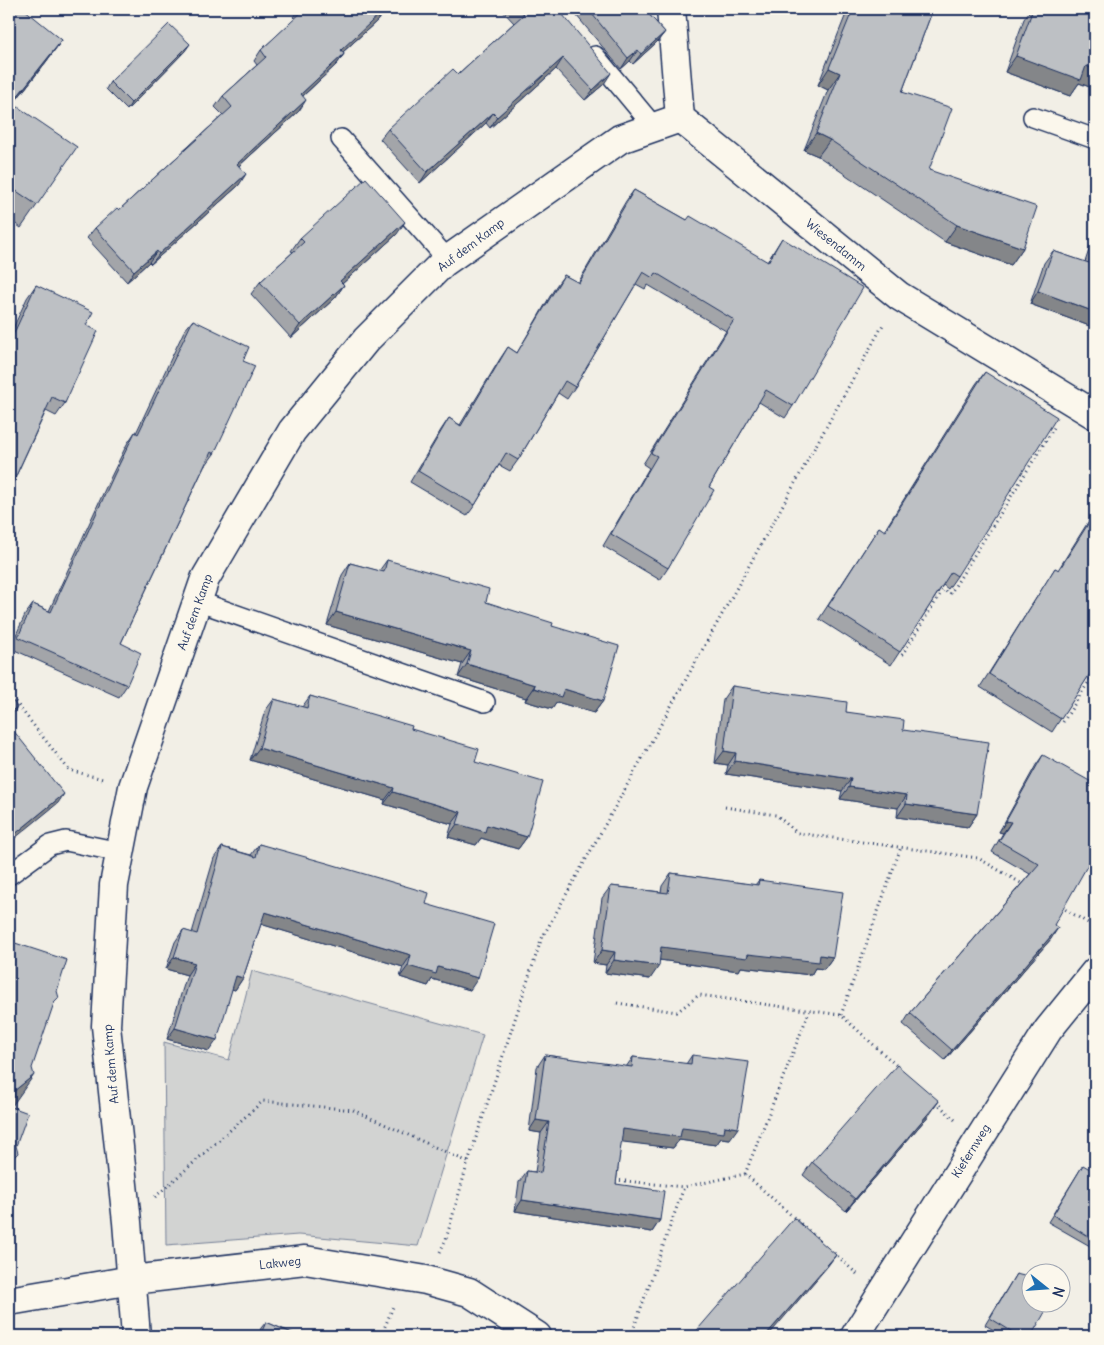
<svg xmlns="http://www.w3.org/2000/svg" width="1104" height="1345" font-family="Delius,sans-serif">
<rect width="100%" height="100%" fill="#f2efe6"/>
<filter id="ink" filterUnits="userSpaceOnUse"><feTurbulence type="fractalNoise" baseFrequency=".02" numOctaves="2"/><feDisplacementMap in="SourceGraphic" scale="10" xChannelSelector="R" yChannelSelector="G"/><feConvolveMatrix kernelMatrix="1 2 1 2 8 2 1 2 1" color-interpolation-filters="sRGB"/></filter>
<g filter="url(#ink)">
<!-- green -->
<path fill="#d2d3d2" stroke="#768198" d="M252,971l231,64 -65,211 -120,-11 -132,10 -2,-203 65,18z"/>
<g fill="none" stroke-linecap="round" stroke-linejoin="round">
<!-- lane casing -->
<g stroke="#1b2f5e" stroke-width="22">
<path id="lane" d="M595,56l59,71
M1033,117l62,22
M341,139l107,121
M197,601l288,101
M9,875l41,-30 16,-4 54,11"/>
</g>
<!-- street casing -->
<g stroke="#1b2f5e" stroke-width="31">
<path id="street" d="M671,9l9,109 219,178 196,119
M9,1301l123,-21 173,-20 121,20 43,12 68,44
M136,1336l-9,-114 -21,-196 8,-141 19,-98 72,-208 87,-148 74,-91 77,-77 177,-124 60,-21
M855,1336l193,-306 47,-58"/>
</g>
<!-- path -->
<path stroke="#1b2f5e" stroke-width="3" stroke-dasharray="1 4" stroke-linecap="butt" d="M902,655l41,-65 7,4 105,-168
M9,694l60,76 34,9
M1063,722l32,-50
M725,807l51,8 21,18 181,25 48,28
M1061,907l34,20
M617,1003l60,9 22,-17 142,20 57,52
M841,1015l60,-168
M936,1102l19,18
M745,1174l64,-162
M615,1180l69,7
M155,1197l108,-96 90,9 115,52
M440,1252l6,-13 22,-77 73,-222 343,-617
M834,1253l23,21
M381,1336l12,-29
M631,1336l53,-149 61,-13 73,65"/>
<!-- lane -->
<use href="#lane" stroke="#fbf7ec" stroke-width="19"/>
<!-- street -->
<use href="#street" stroke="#fbf7ec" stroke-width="28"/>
</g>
<!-- wall -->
<path fill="#a3a5a9" stroke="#1b2f5e" d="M9,9l53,31 -16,22 -33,42 24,101 -16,23 -12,-9z
M299,9h87l-9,12 -34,31 1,2 -7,10 -34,32 -4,15 -60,55v19l-88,79 -2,-2 -22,20 -40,-44 8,-10 24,-18 104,-95 -8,-8 8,-11 34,-31 -3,-4 7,-11 34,-31 -2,-2z
M501,9h57l46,75 -19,16 -29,-31 -66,59 -4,-5 -66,60 -40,-44 8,-10 70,-55 56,-51z
M571,9h73l21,23 -8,10 -24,22 -3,-3 -9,8z
M848,9h85l-31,83 27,78 94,78 -12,17 -66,-23 -127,-86 -14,-6 24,-60 -10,-5z
M1031,9h20l6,2 1,-2h37v80l-16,-6 -9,13 -65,-24 19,-53z
M185,51l-58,59 -21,-21 4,-7z
M634,190l53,30 80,42 15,-24 11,168 -8,12 -26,-16 -50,85 -41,81 -8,12 -57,-34 46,-78 -6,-4 83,-133 -78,-46 -3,4 -9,-5 -61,103 -8,12 -9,-6 -40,67 -8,11 -11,-6 -24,40 -8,11 -57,-34 31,-52 8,-12 11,7 40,-66 8,-12 9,6 39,-67 8,-11 14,8 48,-82z
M397,234l-55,50 2,1 -9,13 -44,40 -40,-44 9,-12 33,-30 -2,-1 9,-13z
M1095,239v89l-65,-24 14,-41 9,-12 32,11 6,-18z
M36,285l50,40 -21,78 -9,13 -10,-5 -37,80v-154l18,-39z
M193,320l50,41 -29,93 -8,11h-1l-84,178 6,42 -8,12 -109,-49 15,-33 8,-11 16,7 57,-124 21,-43 8,-12 1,1 48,-102z
M985,372l-28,204 -9,13 -5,-4 -52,80 -72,-46 60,-92 5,4 92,-147z
M1095,511v155l-43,66 -72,-45 67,-106 8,-13 3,2z
M387,560l99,42 66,24 51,75 -9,12 -37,-11 -5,7 -27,-8 1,-3 -68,-21 4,-13 -135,-39 15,-50 8,-12 29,8z
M732,686l114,26 57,18 74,84 -9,13 -71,-10 1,-9 -58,-9 2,-8 -116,-17 2,-9 -13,-2 8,-64z
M310,696l101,33 64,33 52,75 -9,12 -37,-11 -5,7 -28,-8 4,-13 -68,-20 1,-4 -135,-40 15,-49 9,-12 28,8z
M1043,755l11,170 -3,14 -106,121 -42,-36 7,-11 120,-139 -38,-22 11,-19 -4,-1 37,-67z
M259,844l167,60 44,86 -38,-11 -4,7 -28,-9 3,-10 -142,-43 -18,54 -8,12 -3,-1 -23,62 -42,-12 20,-64 -21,-6 9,-27 8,-12 9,3 22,-75 8,-11 29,8z
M671,873l84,12 4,-5 74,77 -9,12 -9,-1 -4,7 -70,-8 -2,4 -79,-11 -10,19 -45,-6 1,-8 -13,-2 9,-65 9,-12 50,6 1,-6z
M545,1055l81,12 7,-10 53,7 6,-9 38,84 -9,-1 -5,7 -37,-5 -6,8 -52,-7 -5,43 44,36 -8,12 -137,-21 4,-29 8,-11 8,1 6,-39 -12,-2 8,-64z
M930,1114l-84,97 -43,-36 9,-13z
M1083,1165l12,73 -5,8 -42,-24z
M1016,1274l15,62h-27l-19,-11z
M266,1322l33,14h-41l3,-8z"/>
<!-- shaded-wall -->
<path fill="#848689" stroke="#1b2f5e" d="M382,9h4l-9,12 -44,40 8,-11z
M665,32l-8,10 -24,22 8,-10z
M62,40l-16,22 -37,47v-2z
M190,44l-5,7 -58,59 4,-7z
M638,50l-8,11 -9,8 7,-11z
M344,54l-7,10 -44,41 8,-11z
M1016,56l70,10 9,3v20l-16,-6 -9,13 -65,-24z
M563,58l-7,11 -66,59 7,-11z
M829,68l11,5 -12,17 -10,-5z
M611,73l-7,11 -19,16 8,-10z
M306,100l-7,11 -70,64 8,-11z
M493,113l-7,10 -66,60 7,-11z
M816,133l14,7 -12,16 -14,-6z
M246,174l-7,11 -88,79 8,-10z
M405,222l-8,12 -66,60 9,-13z
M957,225l66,23 -12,17 -66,-23z
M157,251l-8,11 -22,20 7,-11z
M344,285l-9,13 -44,40 9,-13z
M1038,291l57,21v16l-65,-24z
M336,612l135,39 -9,13 -135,-39z
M467,664l68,21 -9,13 -68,-21z
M534,688l30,1 39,12 -9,12 -37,-11 -5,7 -27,-8z
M17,707l-6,9 -2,1v-4z
M259,748l135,40 -9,12 -135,-40z
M724,751l12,2 -8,12 -13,-2z
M735,761l116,18 -9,12 -116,-17z
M849,787l58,8 -9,13 -58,-9z
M393,792l68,20 -9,12 -68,-20z
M64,794l-6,9 -49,40v-4z
M906,804l71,10 -9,13 -71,-10z
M1006,821l5,1 -8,11 -4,-1z
M457,824l30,1 40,12 -9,12 -37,-11 -5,7 -28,-8z
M265,912l146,43 -8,12 -146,-44z
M1058,928l-7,11 -106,121 7,-10z
M661,947l87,7 72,1 13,2 -9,12 -9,-1 -4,7 -70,-8 -2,4 -87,-12z
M602,950l13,2 -9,13 -13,-2z
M174,957l21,6 -8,12 -21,-6z
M614,960l45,6 -9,13 -45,-6z
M408,966l30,1 40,11 -8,12 -38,-11 -4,7 -28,-9z
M236,976l7,2 -8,12 -7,-2z
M175,1028l42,12 -8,11 -42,-12z
M34,1075l-22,31 -3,3v-14z
M939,1101l-9,13 -84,97 9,-12z
M536,1120l13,2 -8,11 -12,-2z
M725,1126l13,2 -8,11 -9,-1 -5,7 -37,-5 -6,8 -58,-7 8,-12z
M522,1200l138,20 -8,12 -137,-21z
M836,1255l-9,12 -59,69h-3z"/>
<!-- building -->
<path fill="#bdc0c4" stroke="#1b2f5e" d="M9,9h15l38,31 -50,63 65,44 -40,58 -28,-19z
M303,9h80l1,1 -43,40 3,4 -43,40 5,6 -69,64 9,10 -87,80 -2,-3 -23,20 -39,-43 22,-20 2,2 113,-103 -9,-11 43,-39 -5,-7 43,-40z
M518,9h40l53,64 -18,17 -30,-32 -66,59 -4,-4 -66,59 -39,-43 65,-60 5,5 66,-60z
M588,9h56l21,23 -24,22 -3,-4 -10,8z
M853,9h80l-31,83 50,16 -23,62 108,37 -14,41 -66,-23 -127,-85 -14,-7 24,-60 -11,-5z
M1033,9h18l11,4 1,-4h32v60l-9,-3 -5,14 -65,-24z
M169,24l21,20 -59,59 -21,-21z
M366,178l39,44 -65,59 4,4 -44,40 -40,-43 44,-40 -4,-4z
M634,190l53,30 3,-4 78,46 14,-24 81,50 -70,118 -27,-16 -57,97 5,3 -46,78 -57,-34 46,-78 -6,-3 83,-133 -78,-47 -3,5 -10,-6 -68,115 -10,-6 -47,79 -12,-7 -31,52 -57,-34 31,-53 12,8 47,-79 9,6 47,-78 15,8z
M1095,246v66l-57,-21 15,-40 36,12z
M36,285l57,27 -7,13 12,6 -33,72 -13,-6 -43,94v-147z
M193,320l56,27 -6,14 12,5 -41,88 -3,-2 -90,191 20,10 -14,32 -109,-48 15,-33 18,8 63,-137 21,-43 3,2z
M985,372l72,45 -100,159 -6,-4 -51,80 -72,-46 51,-79 6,4z
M1095,513v153l-34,53 -72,-45 66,-106 4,2z
M387,560l102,29 -3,13 67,21 -1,3 67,20 -16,55 -39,-12 -3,8 -27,-9 1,-3 -68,-21 4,-13 -135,-39 14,-49 34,9z
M732,686l115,16 -1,10 58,8 -1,10 86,12 -12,72 -71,-10 1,-9 -58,-8 2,-8 -116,-18 1,-8 -12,-2z
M9,696l8,11 -8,6z
M310,696l102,30 -1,3 68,20 -4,13 68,20 -16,55 -40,-12 -2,7 -28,-8 4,-12 -68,-20 1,-4 -135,-40 15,-49 33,9z
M9,725l55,69 -55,45z
M1043,755l52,29v68l-41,73 4,3 -106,122 -42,-37 129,-149 -40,-23 12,-19 -5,-1z
M259,844l68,19 102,30 -3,11 68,20 -16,54 -40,-11 -2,7 -28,-8 3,-11 -146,-43 -22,66 -7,-2 -19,64 -42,-12 20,-65 -21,-6 9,-27 14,4 25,-87 34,10z
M671,873l87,12 1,-5 84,12 -10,65 -13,-2 -1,7 -71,-8 -1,4 -86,-11 -2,19 -45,-6 1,-8 -13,-2 9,-64 57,7z
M9,941l58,19 -10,31 2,7 -5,5 -22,65 2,7 -25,20z
M545,1055l87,12 1,-10 58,7 1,-9 57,7 -11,66 -13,-2 -1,7 -42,-5 -2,9 -57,-8 -7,55 48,7 -4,29 -138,-20 5,-29 14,2 8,-51 -13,-2z
M897,1065l42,36 -84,98 -43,-37z
M9,1106l19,7 -12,33 2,7 -5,5 -4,11z
M1083,1165l12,7v66l-1,2 -41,-25z
M794,1218l42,37 -71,81h-73z
M1016,1274l16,4v24h19l-20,34h-12l-29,-18z
M266,1322l33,14h-39z
M319,1334l6,2h-7z"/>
</g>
<g text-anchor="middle" stroke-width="4" stroke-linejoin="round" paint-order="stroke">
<!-- street labels -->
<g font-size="12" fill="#1b2f5e" stroke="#fbf7ec">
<text transform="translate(471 245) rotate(-37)" y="4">Auf dem Kamp</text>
<text transform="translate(836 245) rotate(39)" y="4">Wiesendamm</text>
<text transform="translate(195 612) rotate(-70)" y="4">Auf dem Kamp</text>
<text transform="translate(111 1064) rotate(-95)" y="4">Auf dem Kamp</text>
<text transform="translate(971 1151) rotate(-58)" y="4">Kiefernweg</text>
<text transform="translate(280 1263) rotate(-6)" y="4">Lakweg</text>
</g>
</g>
<!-- margin -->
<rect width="1104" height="1345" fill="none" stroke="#fbf7ec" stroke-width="30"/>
<rect x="15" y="15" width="1074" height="1315" fill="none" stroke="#1b2f5e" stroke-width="2" filter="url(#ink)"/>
<!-- north arrow -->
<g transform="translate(1046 1288) rotate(107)"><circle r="24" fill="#fbf7ec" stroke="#a1a7b3"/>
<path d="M0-4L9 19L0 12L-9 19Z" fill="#1f6fb2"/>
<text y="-8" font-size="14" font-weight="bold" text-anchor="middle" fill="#1b2f5e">N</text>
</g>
</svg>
